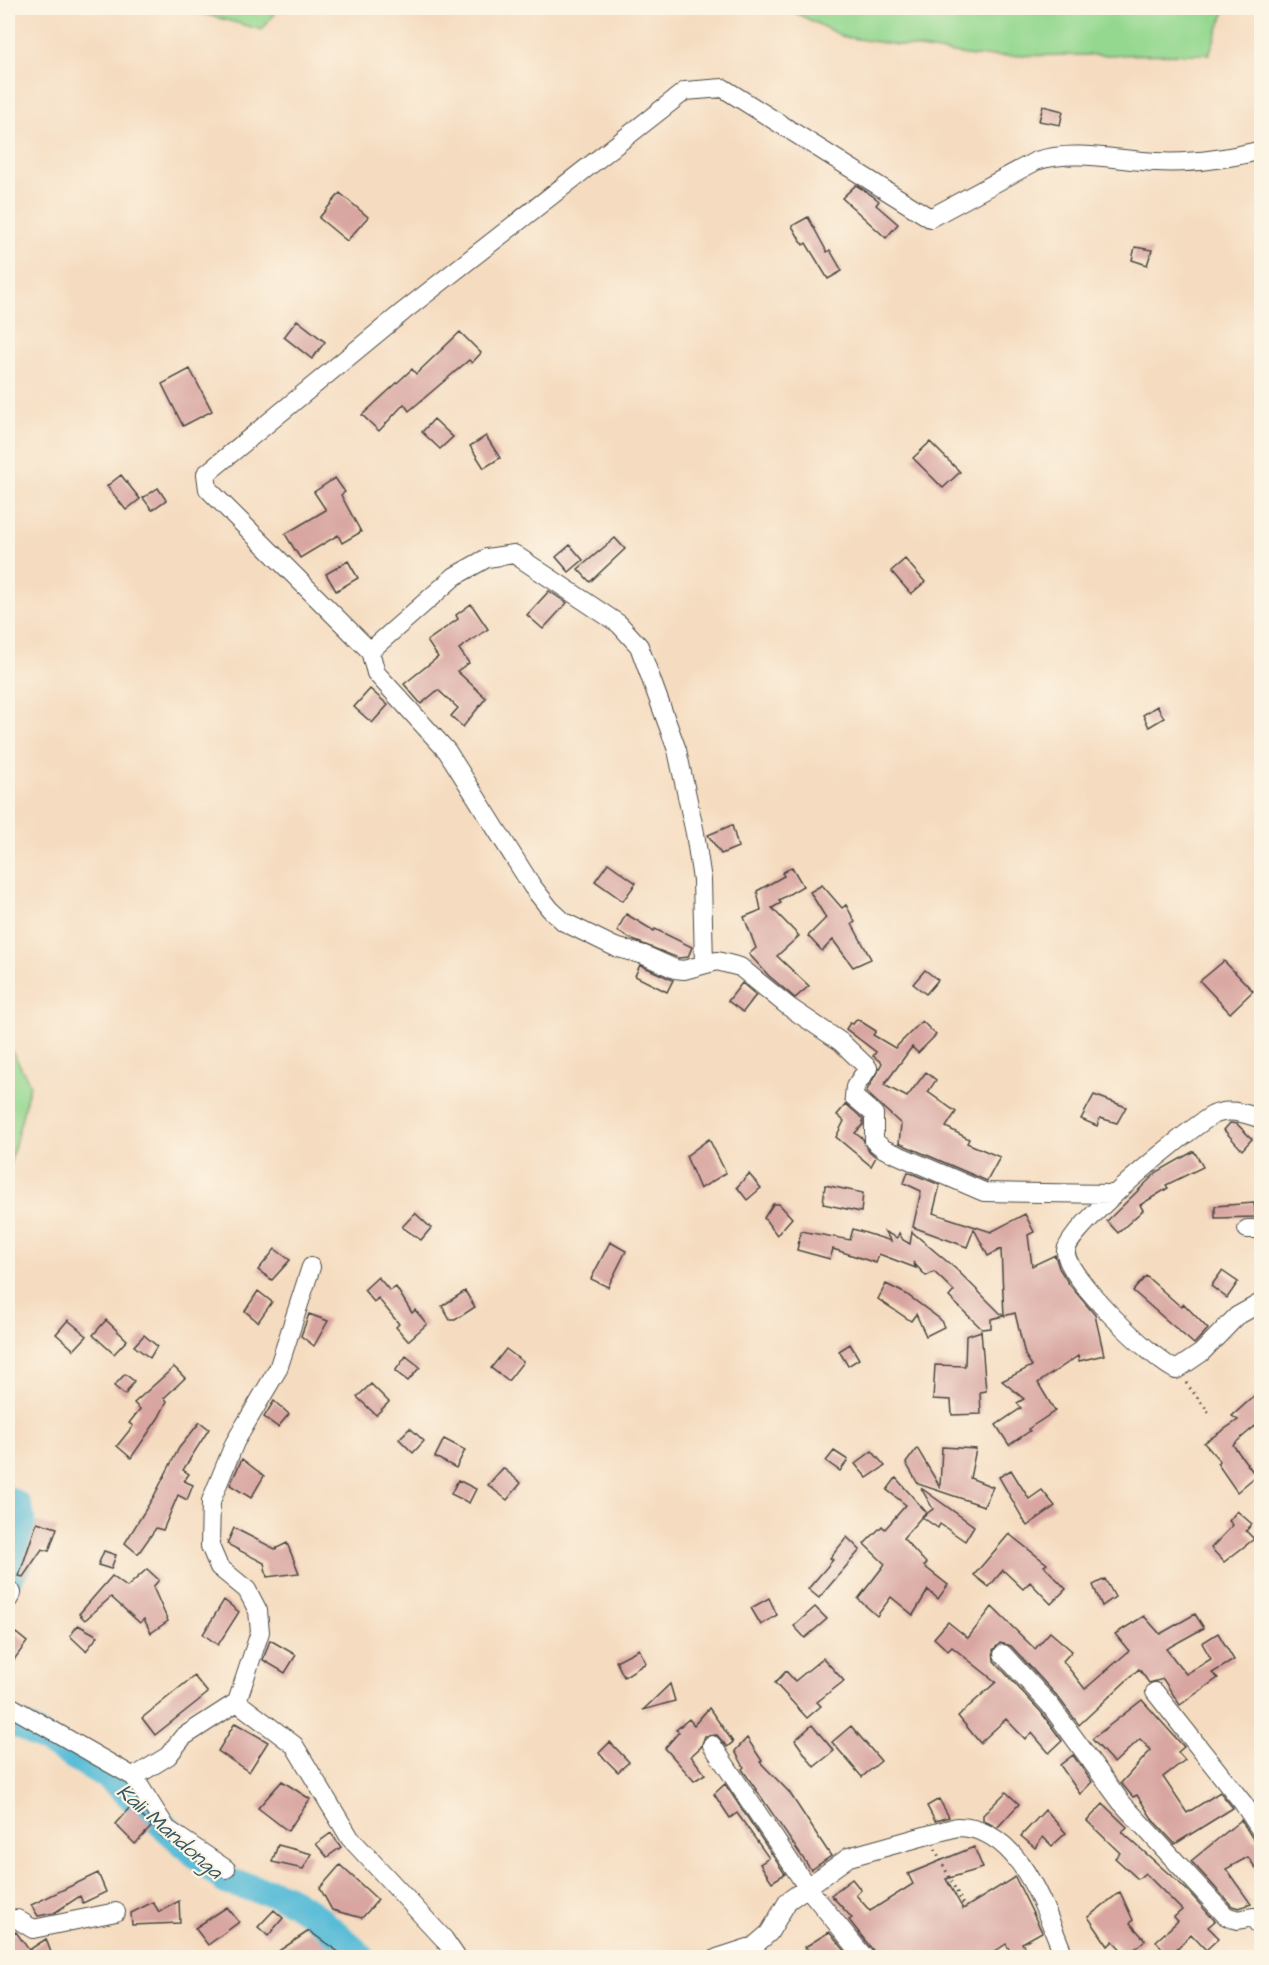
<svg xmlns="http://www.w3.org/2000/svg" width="1269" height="1965" font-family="'Architects Daughter',sans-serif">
<rect width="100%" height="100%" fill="#fcf5e5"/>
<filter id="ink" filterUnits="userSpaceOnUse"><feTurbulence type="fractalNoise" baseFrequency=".0167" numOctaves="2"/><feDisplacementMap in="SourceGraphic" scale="12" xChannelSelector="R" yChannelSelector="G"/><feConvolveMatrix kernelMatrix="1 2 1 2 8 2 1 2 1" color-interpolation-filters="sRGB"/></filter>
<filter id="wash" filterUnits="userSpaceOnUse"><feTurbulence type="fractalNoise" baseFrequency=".008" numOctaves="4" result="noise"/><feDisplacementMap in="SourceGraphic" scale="24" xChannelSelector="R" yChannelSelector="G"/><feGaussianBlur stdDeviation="1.35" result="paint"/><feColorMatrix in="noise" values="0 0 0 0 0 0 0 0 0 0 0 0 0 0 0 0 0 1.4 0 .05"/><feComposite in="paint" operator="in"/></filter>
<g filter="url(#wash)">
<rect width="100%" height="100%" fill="#f5dcc0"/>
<!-- green -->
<path fill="#94d890" stroke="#60825e" stroke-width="1.5" d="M182,8h96l-16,22z
M786,8h440l-17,46 -236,2 -129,-19z
M8,1044l22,40 -22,89z"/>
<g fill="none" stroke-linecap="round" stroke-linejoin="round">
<!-- river -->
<path stroke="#58bcd7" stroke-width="28" d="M8,1500l10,6c8,27 10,49 -10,71
M8,1722l16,5 85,50 117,104c17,6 34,8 50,13 32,11 61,41 86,64"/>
</g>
<g id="blocks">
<!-- building -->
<path fill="#d8a5a0" d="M1043,106l20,5 -3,14 -21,-4z
M856,185l17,11 6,5 -3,4 22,19 -12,14 -44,-40z
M340,193l28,24 -21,24 -28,-23z
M808,217l19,35 3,-2 12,21 -14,8 -22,-36 -3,2 -11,-19z
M1135,247l17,3 -5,15 -15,-5z
M297,320l28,22 -13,17 -28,-22z
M460,332l21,21 -9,10 -3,-3 -60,51 -5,-7 -25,27 -17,-16 50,-46 4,5z
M190,369l22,42 -29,15 -21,-42z
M434,419l19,18 -13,12 -18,-17z
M486,436l14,22 -16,10 -14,-22z
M930,442l30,30 -17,16 -30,-30z
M121,475l19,24 -14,11 -19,-24z
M335,478l10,14 -4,3 20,37 -19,11 -4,-8 -38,23 -15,-24 41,-24 -12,-18z
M158,488l8,12 -14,10 -9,-12z
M615,538l10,11 -35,33 -12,-13z
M570,545l13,15 -14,12 -13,-15z
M905,559l20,23 -14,12 -20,-23z
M348,561l10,17 -22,13 -10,-17z
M549,591l18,12 -24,26 -16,-14z
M471,604l17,25 -29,20 10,14 -12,8 29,27 -23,29 -12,-11 7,-8 -20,-18 -17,14 -17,-20 34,-27 -11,-16 31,-22 -2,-4z
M370,689l18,16 -16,18 -18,-16z
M1157,706l7,12 -15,9 -6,-12z
M732,825l6,22 -17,7 -13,-19z
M608,863l28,20 -13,18 -28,-20z
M792,867l11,19 -24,14 2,3 -9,5 27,28 -22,20 32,30 -14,12 -26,-22 -20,-22 7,-6 -12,-31 17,-7 -4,-19 27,-15 -2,-3z
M822,885l20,23 4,-3 9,17 -3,2 19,35 -18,8 -20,-27 -11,11 -14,-15 18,-18 -16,-26z
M626,914l28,17 1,-2 37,18 -4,10 -10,1 -45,-18 -16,-9z
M1224,961l29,30 -23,22 -30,-32z
M640,965l33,15 -6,12 -32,-16z
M925,970l13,10 -12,14 -13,-10z
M742,983l14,12 -13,17 -15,-11z
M857,1019l19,12 -3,4 22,13 27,-27 14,14 -18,18 -6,-6 -28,38 23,12 19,-25 10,8 -8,12 28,20 -10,15 23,12 -2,4 33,14 -13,24 -88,-38 2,-19 -35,-32 16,-29 -9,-7 3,-4 -30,-23 4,-6 3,1z
M1094,1095l32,12 -9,16 -17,-5 -3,8 -16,-7z
M846,1104l17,15v6l-8,8 8,6 4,10 9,8 -5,9 -35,-29 8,-16 -7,-6z
M1230,1123l7,1 15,15 -10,11 -18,-20z
M709,1139l17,34 -26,16 -14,-33z
M1194,1151l9,16 -37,18 2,3 -28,17 3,5 -25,23 -11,-12 50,-49z
M908,1172l32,13 -7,28 58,19 34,-18 9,18 -6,3 4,31 23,-11 4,13 10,16 26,31 9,40 -25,6 -1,-5 -40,27 17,28 -27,18 2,2 -21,14 -13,-20 25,-17 -4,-5 7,-4 -22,-18 30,-15 -7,-11 -10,-42 -11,3 -3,-67 -13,7 -14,-27 -7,18 -54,-20 8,-36 -17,-8z
M749,1174l12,14 -14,12 -10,-13z
M825,1185l38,8 -2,19 -38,-8z
M1254,1203l2,14 -41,1v-12z
M773,1204h6l13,14 -15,17 -13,-17z
M415,1213l16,15 -10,12 -19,-13z
M853,1229l38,12 -6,-9 12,6 2,-5 4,7 7,4 2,-12 45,38 46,46 -12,3v9l-9,1 -33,-32 5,-6 -20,-19 -8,4 -13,-14 3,6 -37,-14 -3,9 -43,-14 -3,10 -33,-9 4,-19 49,9z
M610,1242l16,9 -18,36 -17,-8z
M275,1249l15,11 -18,20 -14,-10z
M1222,1271l16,11 -11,16 -16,-12z
M1146,1276l35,31 3,-3 24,25 -14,15 -61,-53z
M378,1277l12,14 6,-4 16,26 3,-3 12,14 -19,17 -12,-14 3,-3 -21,-26 -4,4 -10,-12z
M886,1284l20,10 34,25 4,8 -18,9 -10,-22 -5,7 -33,-22z
M258,1291l14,11 -14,20 -13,-11z
M465,1291l10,16 -20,13h-5l-8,-14z
M309,1314l19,7 -14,25 -13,-10z
M68,1320l19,16 -13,14 -18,-16z
M106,1320l21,20 -13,14 -21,-19z
M981,1331l5,60 -6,1 1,22 -29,1 -1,-15 -18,-1 2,-34 30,1 1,-30z
M144,1335l13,11 -7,12 -16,-12z
M850,1344l9,15 -11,7 -9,-15z
M506,1349l17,13 -15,19 -17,-13z
M406,1356l14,11 -12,14 -13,-10z
M174,1367l11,11 -21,20 3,3 -8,16 -28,41 -14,-12 16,-20 -4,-3 11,-14 -6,-6z
M125,1374l9,7 -9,14 -11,-9z
M371,1384l18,18 -13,13 -19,-18z
M1253,1397l9,9v14l-29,25 23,31 -19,16 -20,-29 3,-2 -16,-18 34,-23 -6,-4z
M274,1401l15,13 -11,13 -14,-10z
M200,1422l9,7 -26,41 6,4 -5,7 9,4 -6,15 -9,-5 -15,35 -7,-2 -18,26 -13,-11 29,-47 25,-48z
M410,1428l14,13 -11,12 -14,-14z
M444,1439l21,11 -9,18 -21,-11z
M942,1447l34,2 -6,29 23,9 -9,19 -66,-22 -12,-21 11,-15 23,39z
M834,1451l14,9 -8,11 -14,-10z
M872,1451l13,15 -18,12 -12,-14z
M242,1459l22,17 -13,22 -21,-13z
M503,1468l18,15 -14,17 -19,-15z
M1011,1470l18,29 13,-9 13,16 -28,20 -28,-49z
M896,1478l30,34 -23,26 24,26 -3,2 24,19 -10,14 -10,-9 -15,25 -22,-18 -14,19 -19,-17 27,-35 -21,-20 18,-18 3,3 21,-24 -19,-15z
M458,1480l18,9 -7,14 -18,-9z
M921,1488l53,38 -9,15 -25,-17 -2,4 -16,-11 11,-8z
M1237,1511l15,13 -6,7 8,8 -30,23 -13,-14 22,-23 -4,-4z
M37,1522l20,6 -8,23 -7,-2 -19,28 -4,-1z
M234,1528l41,21 12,-6 12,30 -32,4 -3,-14 -37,-19z
M1009,1534l38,30 -3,2 22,23 -15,15 -21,-22 -7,7 -20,-19 -14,17 -15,-12z
M847,1537l13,13 -41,48 -11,-9 25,-29 -3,-2z
M104,1551l12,4 -5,14 -13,-4z
M147,1569l12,11 -6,7 15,34 -17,12 -7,-14 -4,4 -29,-26 -26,23 -6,-6 33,-38 15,11z
M1105,1579l10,18 -13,9 -9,-21z
M769,1598l8,17 -16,10 -10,-17z
M224,1600l15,12 -21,33 -15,-11z
M815,1607l12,12 -22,19 -11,-12z
M992,1607l43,42 15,-17 22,19 -9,10 22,28 44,-38 -14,-17 29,-18 16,18 35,-20 9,14 -38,21 20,25 25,-15 -9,-16 16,-10 16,27 -22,13 6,5 -38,27 -17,-26 -14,4 -10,-14 -60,56 -21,-28 -47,-51 -11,-3 -7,7 1,11 47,51 21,29 -13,12 -17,-20 -7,6 -19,-20 -26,24 -22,-27 38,-34 -44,-35 -4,4 -14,-13 14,-16 20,16z
M78,1625l20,11 -12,15 -16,-15z
M16,1633l11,9 -19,26v-24z
M270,1640l26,15 -11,18 -22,-13z
M639,1649l7,14 -22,14 -8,-16z
M823,1658l21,23 -27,21 4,4 -14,12 -32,-35 11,-12 9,10z
M194,1676l14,17 -53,42 -13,-17z
M670,1684l5,17 -32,9z
M1142,1700l42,47 -6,5 7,8 -22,17 24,36 33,-21 13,16 -58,36 -22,-24 -16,-25 -4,2 -12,-14 30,-33 -11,-11 -26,24 -22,-24z
M709,1708l24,34 -6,5 -10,-12 -12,1 -4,11 -10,9 14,18 -11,7 -29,-33 14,-16 -3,-2 13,-11 5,6z
M235,1723l33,19 -19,30 -31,-21z
M812,1725l22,26 -20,16 -19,-27z
M851,1726l30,35 -19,16 -30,-35z
M747,1738l15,23 -2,1 29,30 42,64 -20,14 -69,-101 2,-2 -9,-16z
M610,1742l19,20 -11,10 -19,-19z
M1073,1755l19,27 -12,12 -20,-29z
M282,1781l28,18 -22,32 -30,-23z
M725,1784l60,90 -13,8 -12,-18 9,-6 -32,-45 -7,5 -16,-24z
M1006,1792l13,12 -22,24 -14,-8v-5z
M939,1799l10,18 -14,4 -8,-15z
M1103,1804l24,23 -5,5 66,59 27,30 -7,6 11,11 -13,12 -15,-16 -22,23 -13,-16 22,-20 -4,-4 8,-7 -37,-37 -7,6 -23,-21 5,-5 -33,-32z
M131,1806l21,20 -17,18 -20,-20z
M1045,1810l21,23 -14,13 -9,-9 -8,11 -14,-12z
M1241,1820l12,19 9,4v34l-14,-20 -22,12 25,35 -12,4 -7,-2 -41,-45z
M331,1833l10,14 -14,10 -11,-13z
M278,1845l34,9 -9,15 -31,-7z
M974,1847l9,21 -37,11 17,30 52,-32 27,55 -20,11 4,7 -12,8 -8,-14 -21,14h-106l-30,-38 3,-2 -21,-23 21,-16 9,11 -5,5 14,16 43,-27 -5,-10z
M340,1865l38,35 -16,18 -30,-8 -12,-22z
M98,1873l8,19 -23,11 -3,-7 -26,17 -16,3 -7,-11z
M1120,1892l13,28 -3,3 15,17 -18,16 -14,-15 -5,5 -20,-29z
M179,1901l1,22 -48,2 -1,-12 22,-11 6,10z
M227,1907l12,15 -31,23 -13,-17z
M274,1910l9,8 -15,18 -10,-9z
M309,1931l38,27h-79z
M16,1932l13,18 17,-11 7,19h-45v-21z
M829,1932l18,21 -7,5h-24l-11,-11z"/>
</g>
</g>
<g filter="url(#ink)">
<use href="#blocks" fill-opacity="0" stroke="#494641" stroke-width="1.5"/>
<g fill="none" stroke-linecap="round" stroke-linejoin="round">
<!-- minor casing -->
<g stroke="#494641" stroke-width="20">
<path id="minor" d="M370,651l6,22 71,78 85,135 18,23 14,13 51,25 29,8 31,14 9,1 33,-9 23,6 49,40 52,35 27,26 -13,19 -1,10 20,17v27l10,8 100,43 128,2
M704,964l-2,-84 -7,-47 -18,-83 -38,-104 -20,-22 -105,-70 -27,4 -32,18 -85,75 -162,-162 -2,-15 198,-163 281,-220 38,-3 207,130 106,-57c37,-12 81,-1 120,1 37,2 70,-3 106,-12
M1262,1119c-16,-5 -33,-12 -49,-4 -24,13 -145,113 -147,136 -3,23 87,109 110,119l25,-17 36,-37 25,-14
M1247,1229h15
M8,1600l4,-7
M1003,1654l47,51 71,97 105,114 12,4 15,-3 9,12
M1155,1692l88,111 19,29
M237,1702l57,43 56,93 94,101 13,19
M8,1705l126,72
M712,1745l95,142 58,71
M226,1869l-59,-40 -33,-52 34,-21 15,-19 54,-35 23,-70 -2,-21 -11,-21 -28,-23 -9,-21 1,-45 24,-59 43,-73 33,-102
M8,1919h9l16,10 83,-17
M717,1958l37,-12 15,-13 19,-32 61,-44 108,-30c64,0 87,82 108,131"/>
</g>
<!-- path -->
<path stroke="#494641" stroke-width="3" stroke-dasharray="1.5 4.5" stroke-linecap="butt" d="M1186,1383l24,31
M935,1849l28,55"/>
<!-- minor -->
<use href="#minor" stroke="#fff" stroke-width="18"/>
</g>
</g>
<g text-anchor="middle" stroke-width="4.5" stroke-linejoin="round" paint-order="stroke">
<!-- water labels -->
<g font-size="21" font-style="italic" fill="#38565f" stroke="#fcf5e5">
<text transform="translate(170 1831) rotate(41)" y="7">Kali Mandonga</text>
</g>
</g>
<!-- margin -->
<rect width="1269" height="1965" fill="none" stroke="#fcf5e5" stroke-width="30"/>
</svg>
